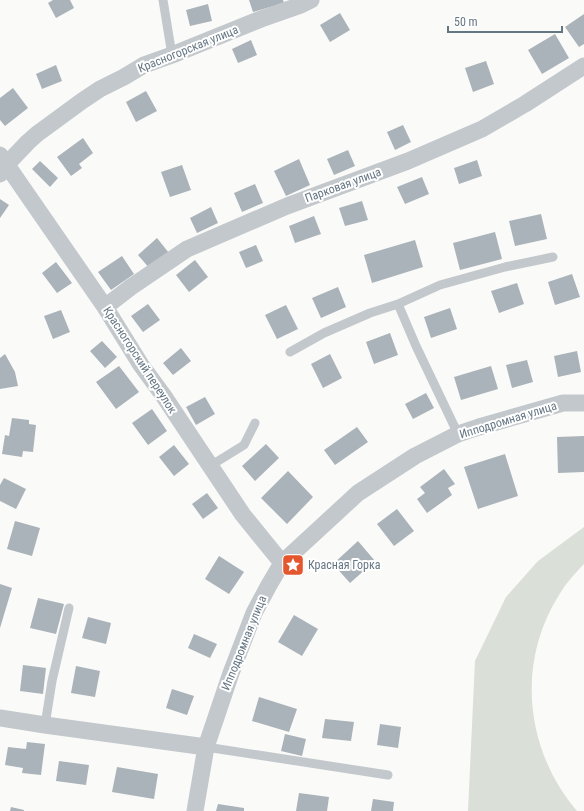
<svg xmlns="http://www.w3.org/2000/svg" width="584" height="811" font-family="'Roboto Condensed',sans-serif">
<rect width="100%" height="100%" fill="#fafaf8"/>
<!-- green -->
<path fill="#dadfd7" d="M584,527v37c-9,9 -18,19 -25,31 -43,68 -34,155 18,216h-109l7,-150 31,-64 32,-36z"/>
<!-- building -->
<path fill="#aab3b9" d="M53,0h17l4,8 -18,10 -8,-15z
M249,0h34l1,3 -31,9z
M208,4l4,17 -22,5 -4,-16z
M340,13l10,17 -20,12 -10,-17z
M584,14v30l-5,3 -14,-20z
M555,34l14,24 -27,16 -14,-24z
M251,40l6,15 -19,8 -6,-14z
M486,61l8,23 -21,8 -8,-24z
M56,65l6,16 -20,8 -6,-15z
M13,88l15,20 -23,18 -5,-6v-22z
M146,91l11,20 -21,11 -10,-20z
M403,125l8,17 -16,8 -8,-18z
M83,138l10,15 -14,11 3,4 -11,8 -14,-19z
M348,150l7,16 -21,9 -7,-16z
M299,159l11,26 -24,11 -12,-25z
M477,160l5,16 -23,8 -5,-16z
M40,161l18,17 -8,9 -18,-18z
M182,165l9,25 -21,7 -9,-25z
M422,177l7,17 -24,10 -8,-17z
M255,184l8,19 -21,9 -8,-19z
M0,199l9,6 -9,13z
M362,201l6,19 -23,6 -6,-18z
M211,207l7,16 -21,10 -7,-15z
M541,214l6,25 -32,7 -6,-25z
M314,216l7,18 -26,9 -6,-17z
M495,232l7,27 -42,11 -7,-27z
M157,238l12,15 -19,16 -12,-14z
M415,240l8,27 -51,16 -8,-28z
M256,245l7,16 -17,7 -7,-16z
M122,256l12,18 -23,16 -13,-18z
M195,260l13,17 -19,15 -13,-17z
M56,262l16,21 -15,10 -15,-20z
M572,274l8,23 -25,8 -7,-23z
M517,283l7,21 -25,9 -8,-22z
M338,287l8,20 -25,11 -9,-20z
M148,304l12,16 -17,12 -12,-16z
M286,305l12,24 -21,10 -12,-24z
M450,308l7,21 -26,9 -7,-21z
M61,310l9,22 -17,7 -9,-23z
M390,333l8,22 -24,9 -8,-22z
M102,341l15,16 -12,11 -15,-17z
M181,348l10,13 -18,14 -10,-12z
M577,351l4,21 -23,5 -4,-21z
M5,354l10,18 3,14 -18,3v-31z
M330,354l12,24 -19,10 -12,-24z
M527,360l6,22 -21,6 -6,-23z
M119,366l20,26 -23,17 -20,-27z
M491,366l7,23 -37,11 -7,-23z
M426,393l8,15 -21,11 -8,-15z
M205,397l10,17 -19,11 -10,-18z
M152,409l15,22 -19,14 -16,-22z
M12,418l17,2v4l7,1 -3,27 -10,-1 -1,6 -20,-3 3,-19 4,1z
M357,427l11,15 -33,23 -11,-15z
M584,436v36l-26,1 -1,-36z
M266,444l13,14 -24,23 -13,-15z
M174,445l15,19 -15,12 -15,-19z
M505,454l13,42 -40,13 -14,-42z
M444,469l11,15 -7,4 4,7 -25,18 -10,-14 8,-6 -5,-6z
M288,471l25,26 -26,27 -26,-26z
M4,478l22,11 -10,20 -16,-8v-16z
M207,493l11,15 -15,11 -11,-15z
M397,509l17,22 -20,15 -17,-22z
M15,521l25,7 -8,28 -25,-7z
M358,541l17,20 -25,22 -17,-19z
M219,556l25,16 -15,22 -24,-15z
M0,584l12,4 -12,40z
M38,598l26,6 -8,30 -26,-6z
M294,615l24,14 -16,27 -24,-14z
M88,617l23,6 -5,21 -24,-6z
M194,634l23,10 -7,14 -22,-10z
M23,665l23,3 -3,26 -23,-3z
M76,666l24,5 -5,26 -24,-4z
M172,689l22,7 -7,19 -21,-7z
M259,697l38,12 -8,23 -37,-11z
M325,719l29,3 -3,19 -29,-3z
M380,724l21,3 -3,21 -21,-3z
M285,734l21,5 -4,17 -21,-5z
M27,742l18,2 -4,31 -19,-2 1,-5 -18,-3 3,-18 18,2z
M59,761l30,4 -3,20 -30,-4z
M117,767l41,7 -4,25 -42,-7z
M299,793l30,4 -2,14h-31z
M373,799l21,3 -1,9h-22z
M218,804l26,4v3h-28z
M11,807l13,3v1h-14z"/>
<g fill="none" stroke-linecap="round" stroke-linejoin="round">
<!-- service -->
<path stroke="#c3c8cc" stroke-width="9" d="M163,0l9,55
M398,304l42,-19 65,-18 48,-10
M290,352l34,-19 46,-20 28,-9 18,42 42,88
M210,466l34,-21 11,-22
M45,725l7,-44 17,-73
M206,747l182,28"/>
<!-- minor -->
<path stroke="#c3c8cc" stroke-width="17" d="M0,155l105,152 36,58 22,30 80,120 39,48
M0,174l6,-9 22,-23 9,-8 45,-33 18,-12 24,-12 20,-12 28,-10 89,-36 40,-14 10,-5
M105,307l26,-20 56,-38 100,-43 121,-45 74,-32 43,-25 59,-38
M0,718l45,7 161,22
M195,811l11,-64 25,-74 23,-60 15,-28 13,-22 76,-70 57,-37 43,-22 21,-7 84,-24h21"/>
</g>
<!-- icons -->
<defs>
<g id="sight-square" transform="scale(1.15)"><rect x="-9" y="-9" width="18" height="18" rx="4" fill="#e4572e" stroke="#fff"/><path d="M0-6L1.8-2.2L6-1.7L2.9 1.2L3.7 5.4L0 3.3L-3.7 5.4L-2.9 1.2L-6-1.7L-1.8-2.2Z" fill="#fff"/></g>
</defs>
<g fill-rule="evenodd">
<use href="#sight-square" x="293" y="565"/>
</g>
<g text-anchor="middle" stroke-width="4" stroke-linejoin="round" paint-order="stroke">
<!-- street labels -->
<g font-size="12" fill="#657683" stroke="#fff">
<text transform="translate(188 49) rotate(-22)" y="4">Красногорская улица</text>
<text transform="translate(343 185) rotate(-20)" y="4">Парковая улица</text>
<text transform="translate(140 360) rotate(57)" y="4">Красногорский переулок</text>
<text transform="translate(508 420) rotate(-17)" y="4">Ипподромная улица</text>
<text transform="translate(244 643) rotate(-68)" y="4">Ипподромная улица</text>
</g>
<!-- poi labels -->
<g font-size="12" fill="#657683" stroke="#fff" text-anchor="start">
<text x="308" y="569">Красная Горка</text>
</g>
</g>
<!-- scale -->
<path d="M448 26v6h114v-6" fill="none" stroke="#657683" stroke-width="2"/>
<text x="454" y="26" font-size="12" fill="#657683" stroke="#ffffff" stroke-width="3" paint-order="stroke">50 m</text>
</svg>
